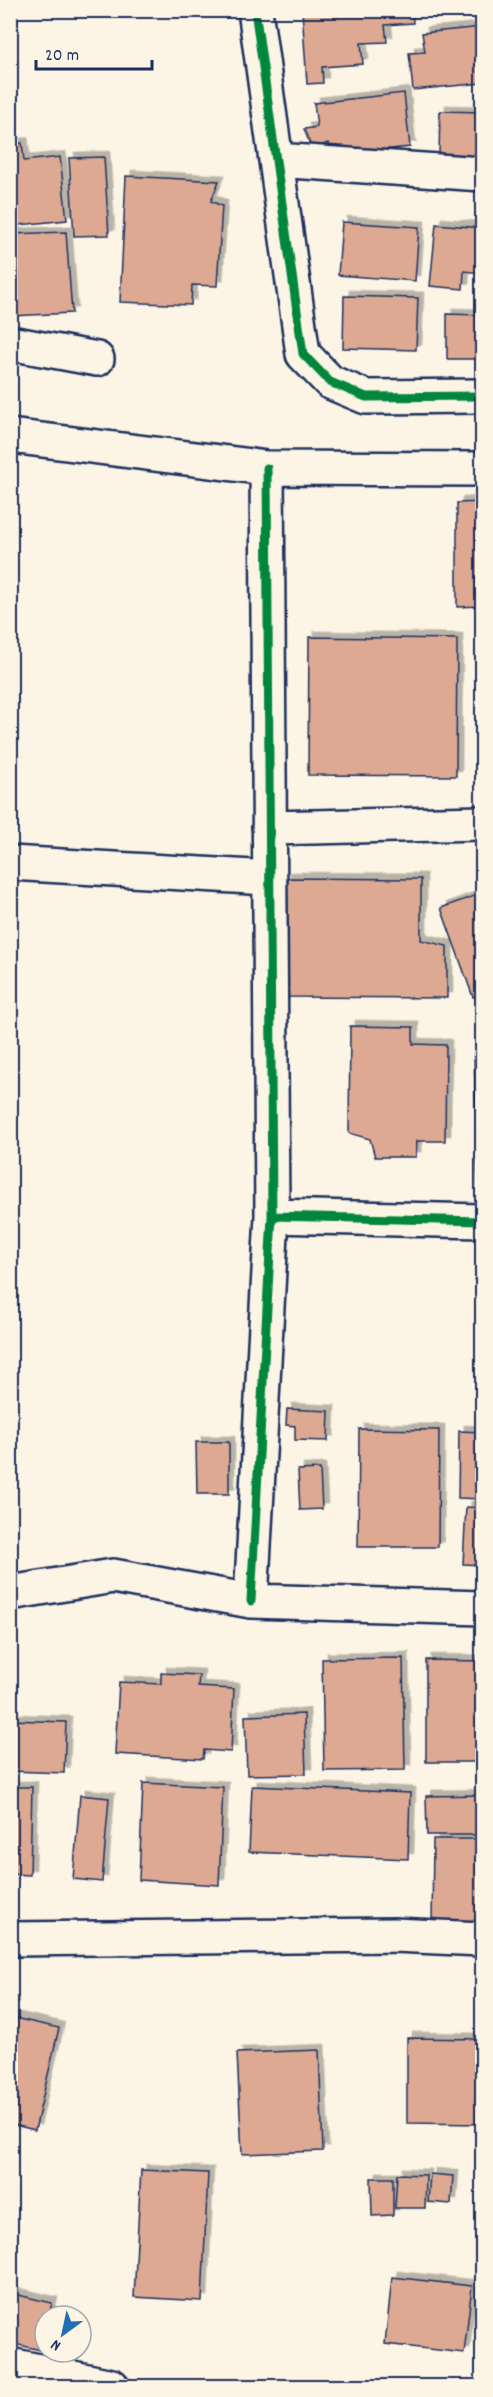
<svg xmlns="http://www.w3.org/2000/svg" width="493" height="2397" font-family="Dekko,sans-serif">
<defs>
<filter id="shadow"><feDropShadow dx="5.5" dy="-5.5" stdDeviation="0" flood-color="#0004"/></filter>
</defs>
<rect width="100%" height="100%" fill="#fcf5e5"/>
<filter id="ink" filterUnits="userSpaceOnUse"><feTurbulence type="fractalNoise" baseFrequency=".0167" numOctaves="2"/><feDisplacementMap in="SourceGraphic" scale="12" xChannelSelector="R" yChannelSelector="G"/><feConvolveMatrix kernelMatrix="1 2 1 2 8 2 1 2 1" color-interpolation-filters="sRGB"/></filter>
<g filter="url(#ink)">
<!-- building -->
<path fill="#dda992" stroke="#1b2f5e" stroke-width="1.5" filter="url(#shadow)" d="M302,10h110l1,13 -28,2 2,17 -26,1 2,21 -41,3 1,16 -16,1z
M482,27v56l-69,7 -4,-37 16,-1 -3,-19z
M404,93l6,54 -77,8 -5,-12 -16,6 -8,-20 13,-2 -3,-24z
M440,111l42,1v46l-43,-3z
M22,143l2,18 36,-4 7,63 -57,6v-81z
M104,157l5,78 -35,1 -5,-78z
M126,176l93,5 -8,20 11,5 -5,80 -25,-1 -1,20 -71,-3z
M342,222l77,5 -4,54 -77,-6z
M436,224l46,4v45l-18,-2 -1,18 -33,-3z
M66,232l6,81 -62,3v-82z
M344,296l74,2 -2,52 -73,-2z
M447,314l35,1v44h-35z
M482,502v104l-25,1v-104z
M309,637l148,2 -1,137 -148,-1z
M285,878l136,1v61l26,6v52l-163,-1z
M482,893v101l-9,3 -32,-89z
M350,1026l63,1v17l33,1 -1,96h-28l-1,16h-41l-5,-18 -21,-6z
M474,1052h8v140h-4z
M287,1409l42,2 -1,30 -33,-1v-14l-9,-1z
M359,1429l80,1 -1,117h-80z
M459,1431l23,1v67l-24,-1z
M196,1442h33v52h-32z
M320,1469l2,40 -22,1 -2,-40z
M466,1507l16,1v57l-19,-1z
M403,1658l2,112 -81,1 -2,-112z
M426,1660l56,1v101h-56z
M161,1673l38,2 -1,12 36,2 -3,63 -27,-2 -1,9 -88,-5 4,-72 42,2z
M304,1714l2,60 -59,1 -2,-59z
M10,1720l56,2 -2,51 -54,-2z
M143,1783l80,4 -4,98 -80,-5z
M252,1786l158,7 -2,66 -159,-7z
M10,1787h22l-2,88 -20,-1z
M80,1795l29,3 -7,84 -29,-3z
M482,1795v40h-55l-1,-39z
M433,1839h49v90l-50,-1z
M10,2017l49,11 -24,102 -25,-6z
M407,2038l75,1v85l-75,-1z
M319,2050l4,101 -81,3 -5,-101z
M141,2170l67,3 -6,128 -68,-4z
M397,2174l29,1 -1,33h-30z
M430,2174l23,2 -2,28 -23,-2z
M371,2178h22v37l-21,1z
M392,2277l80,9 -8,67 -79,-9z
M10,2293l42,10 -3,13h-4v18l-4,16 -31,-7z"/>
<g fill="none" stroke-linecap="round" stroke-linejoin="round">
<!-- minor casing -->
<g stroke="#1b2f5e" stroke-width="38">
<path id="minor" d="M255,10l48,344 27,28 36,15 116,-1
M276,160l206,14
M10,343l87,16
M10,436l257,32 215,1
M267,468l5,748
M269,828l213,-5
M10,863l259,15
M10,1593l103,-17 138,25 231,7
M251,1601l21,-385 210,5
M10,1939l384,-4 88,4
M10,2365l102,21"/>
</g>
<!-- minor -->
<use href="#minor" stroke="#fcf5e5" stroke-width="33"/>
<!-- cycleway casing -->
<g stroke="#fcf5e5" stroke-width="13">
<path id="cycleway" d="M255,10l48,344 27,28 36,15 116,-1
M267,468l5,748
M251,1601l21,-385 210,5"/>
</g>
<!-- cycleway -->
<use href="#cycleway" stroke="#00873e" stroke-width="9"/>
</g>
</g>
<!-- margin -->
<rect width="493" height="2397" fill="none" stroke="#fcf5e5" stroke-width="36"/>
<rect x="18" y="18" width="457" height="2361" fill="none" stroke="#1b2f5e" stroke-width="2" filter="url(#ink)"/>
<!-- north arrow -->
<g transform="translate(63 2334) rotate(213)"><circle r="28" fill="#fcf5e5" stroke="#a2a6af" stroke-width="1.5"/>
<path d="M0-4.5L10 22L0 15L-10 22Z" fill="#1f6fb2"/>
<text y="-9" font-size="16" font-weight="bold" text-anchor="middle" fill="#1b2f5e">N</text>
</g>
<!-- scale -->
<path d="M36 60v9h116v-9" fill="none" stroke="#1b2f5e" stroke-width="3"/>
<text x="45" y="60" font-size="18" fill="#1b2f5e" stroke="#fcf5e5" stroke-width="4.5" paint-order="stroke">20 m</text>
</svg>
